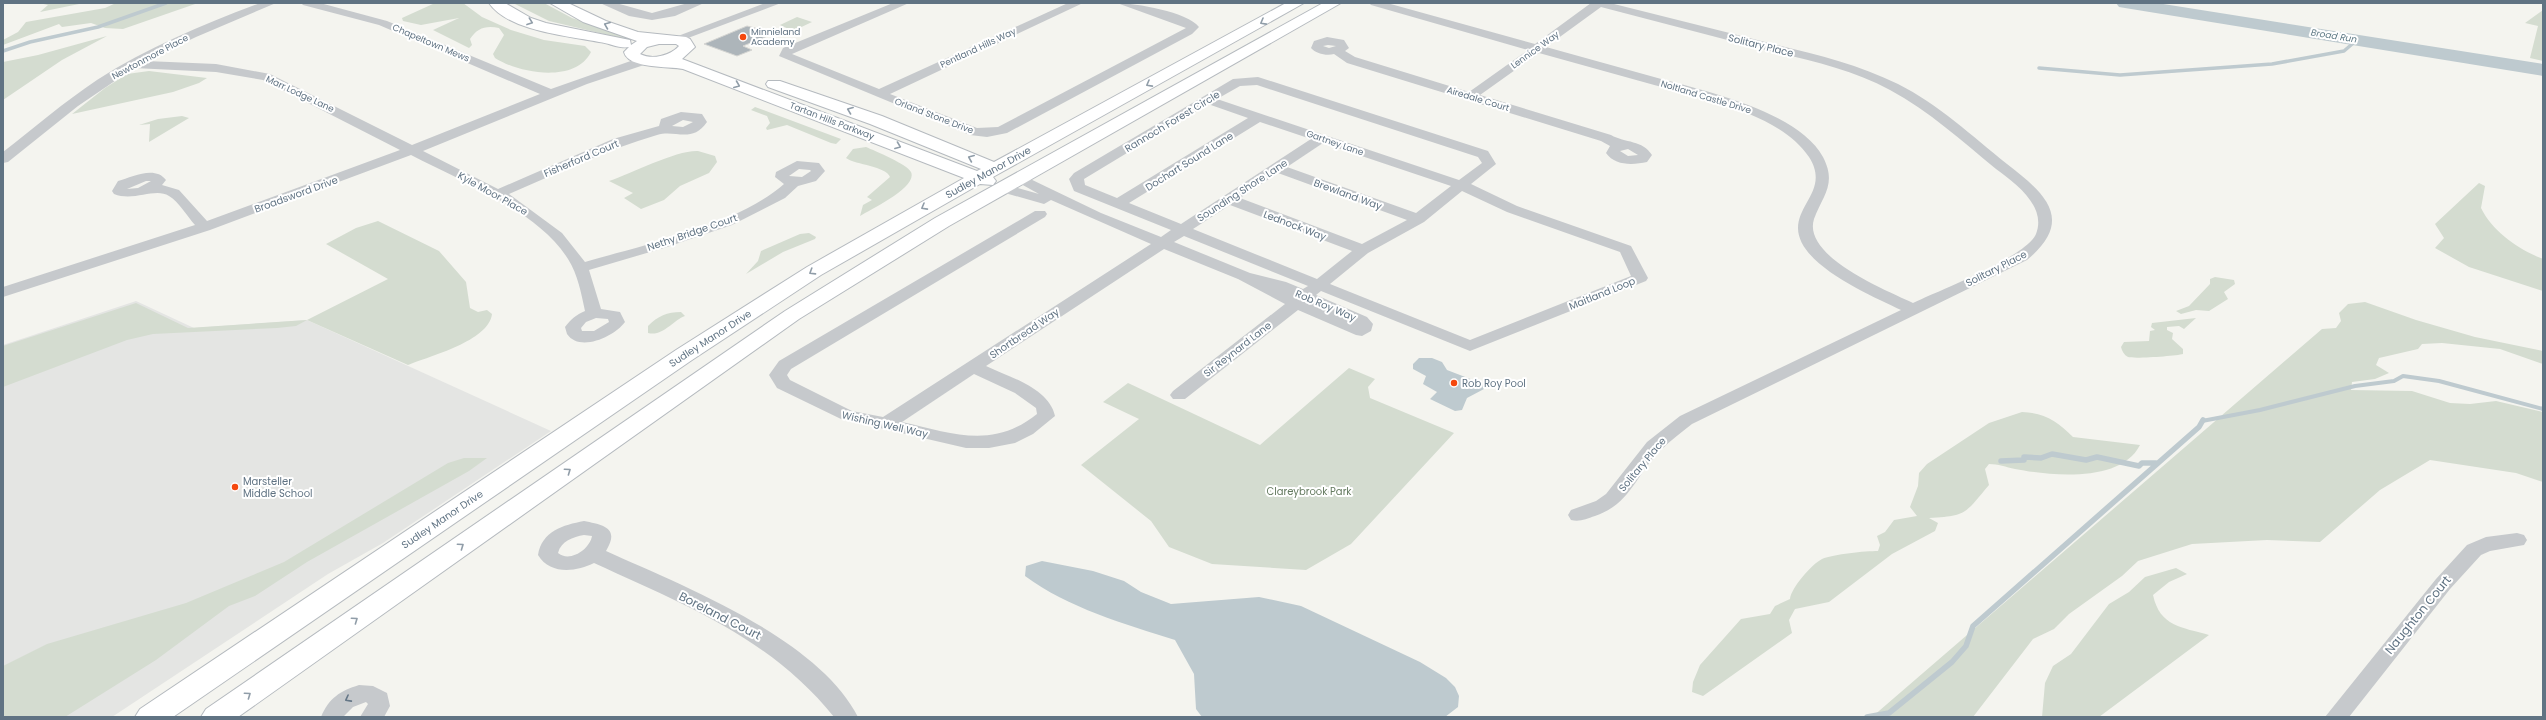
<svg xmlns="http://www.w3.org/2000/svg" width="2546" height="720" font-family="Poppins,sans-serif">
<rect width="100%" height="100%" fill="#f4f4ef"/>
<!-- built -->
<path fill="#e4e5e3" d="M136,301l58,27 113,-8 244,111 -168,112 -55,31 -216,143h-109v-372z"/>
<!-- green -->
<path fill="#d4dcd0" d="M39,3h45l-44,9 8,-7z
M116,3h82l-75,26 -18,-1 -14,-5 -29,4 -3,-3 -56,21v-5l15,-8 8,-10 79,-14z
M435,3h28l19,14 29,13 33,10 41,6 6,6c-16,32 -73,21 -96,6l-2,-4 11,-19 -5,-7c-13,-3 -22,0 -29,11l2,6 -3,3 -36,-18 26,-12 -38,7 -18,-4 -1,-3z
M513,3h31l28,15 61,20 -4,2 -80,-19z
M2543,10v51l-13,-3 8,-32 -13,-3z
M797,17l15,5 -19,9 -13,-6z
M107,36l-45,24 -59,40v-38l35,-7z
M149,71l58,7 -8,5 -26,9 -101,22 33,-26 22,-14z
M755,107l86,32 -5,5 -5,-1 -44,-18 -20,5 -1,-2 4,-5 -3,-7 -16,-6z
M182,116l7,2 -40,24 1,-18 -11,1 19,-6z
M866,147c9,4 41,17 45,25 7,15 -40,37 -51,44l3,-11 9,-5 -5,-3 23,-20c-4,-11 -34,-12 -44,-19l7,-9z
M698,151l17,5 2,6 -8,11 -29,13 -16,14 -23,9 -17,-11 9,-5 -24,-12c24,-8 67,-31 89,-30z
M2479,183l6,3 -4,22c12,24 37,41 62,51v32l-74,-24 -34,-19 9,-10 -9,-14z
M378,221l61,30 27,31 4,26 8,4 9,-2 5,4c-3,27 -62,42 -84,51l-101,-45 -11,6 -19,2 -124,6 -26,6 -124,47v-41l133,-43 52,25 119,-8 81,-41 -62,-35 30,-16z
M809,233l7,4 -1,2 -32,13 -37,22 12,-13 3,-10 39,-17z
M2215,277l19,3 1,4 -11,8 4,7 -19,12 -13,-1 -15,4 -5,-3 13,-5 21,-22v-5z
M2365,302l51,18 59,17 68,14v13l-43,-15 -58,-6 -20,1 -4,5 -39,9 -3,7 13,8 -14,6 -23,3 -1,8 61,1 38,12 20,1 26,-3 47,11v70l-27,-9 -86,-13 -50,30 -60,52 -53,-2 -75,4 -54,17 -16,15 -53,38 -15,15 -21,10 -60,78h-101l450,-388 14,-1 5,-7 -2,-8 9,-9z
M681,312l4,4c-12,4 -22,21 -37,17v-7c10,-10 19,-14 33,-14z
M2196,318l-12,11 -5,-3 -12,1v3l6,3 -1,6 11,10v5c-7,2 -49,5 -55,3 -4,-2 -6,-6 -7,-10l3,-5 25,-1 1,-10 5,-1 -4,-3 1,-4z
M1349,368l26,11 -7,8 2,11 84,35 -103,111 -45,26 -94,-6 -43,-17 -18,-26 -70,-56 58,-46 -36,-17 25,-19 132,62z
M2022,412c23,1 35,9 51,25l67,8c-19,38 -89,31 -125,24 -9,-2 -17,-5 -26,-5l-4,5 4,16c-24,28 -21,31 -60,33l9,5 -3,8 -43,23 -63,48 -34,7 -6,11 3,13 -89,63 -11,-4 1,-10 7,-17 41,-46 29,-5 5,-8 15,-7c1,-11 22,-35 32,-40 12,-5 43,-8 56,-8l2,-6 -3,-9 8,-4 9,-12 23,-4 -7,-9 8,-21 1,-13 8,-9 62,-41z
M464,458h23l-18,13 -162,91 -52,34 -26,10 -73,54 -91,57h-62v-51l44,-22 139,-41 98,-41 164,-99z
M2176,568l11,6 -18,8 -16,13c7,32 29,32 56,40l-110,82h-57l3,-34 8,-17 18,-12 38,-50 20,-12 16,-15z"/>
<!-- water -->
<path fill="#becacf" d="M1419,358h13l10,4 5,8 39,15 -2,4 -17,9 -5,12 -7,1 -25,-12 7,-7 -14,-8 3,-8 -13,-7v-5z
M1042,561l51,10 31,10 17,11 30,12 88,-7 42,9 119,56 26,16 9,9 4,9 -1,11 -13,10h-243l-6,-8 -2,-35 -19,-34c-50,-16 -107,-32 -150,-64l1,-10z"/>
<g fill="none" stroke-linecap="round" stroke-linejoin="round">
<!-- stream-far2 -->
<path stroke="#becacf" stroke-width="3.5" d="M3,51l27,-9 68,-15 68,-24
M2039,68l81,7 152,-11 72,-13 14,-12"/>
<!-- stream-far1 -->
<path stroke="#becacf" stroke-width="4" d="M2202,421l58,-11 95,-24 39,-5 9,-5 36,5 104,28"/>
<!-- stream -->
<path stroke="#becacf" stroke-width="5.5" d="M2001,461l23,-1v-3l17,1 11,-4 34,6 11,-3 42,9 3,-3h14
M1867,717l22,-4 63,-51 14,-16 7,-20 226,-199 4,-7"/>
<!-- river -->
<path fill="#becacf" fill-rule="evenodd" d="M2116,3h41l386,61v12l-418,-68 -6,-1z"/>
</g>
<!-- building -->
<path fill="#adb5ba" stroke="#d5d5d2" d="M747,26l28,7 -32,13 9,4 -15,6 -33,-12z"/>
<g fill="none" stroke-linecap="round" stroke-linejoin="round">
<!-- secondary casing -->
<g stroke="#b5babf" stroke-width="2">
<path id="secondary" d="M489,3h16l26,15 15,5 84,17 1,5 6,-4 -54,-19 -33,-19h18l38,18 32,11 48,5 4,2 5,8 -13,12 295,112 4,-2 -111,-45 -102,-37 -2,-3 2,-3h12l102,35 112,46 292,-159h18l-311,174 3,4 -3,4 -13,-1 -159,91 -129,85 -519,357h-38l5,-8 536,-359 131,-83 157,-89 -281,-109c-15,-3 -55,0 -59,-17l5,-5c-9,2 -20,-4 -30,-5 -31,-6 -91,-11 -110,-39zM659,44h17l3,2c-9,10 -27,14 -39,8l7,-7z
M1323,3h18l-392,223 -150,93 -561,398h-37l5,-8 579,-398 150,-93z"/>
</g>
<!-- street -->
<path fill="#c6c9cc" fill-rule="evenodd" d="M260,3h16l-80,34 -50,24 70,3 54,10 142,71 128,-51 -161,-69 -76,-20 -2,-2h19l67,18 164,68 91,-32h8v6l-63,21 -164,67 75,38 115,-50 46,-13 2,-7 20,-7 21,2 5,8c-15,22 -32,7 -50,13 -51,15 -99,38 -148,59l53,39 23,29c59,-17 153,-37 199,-78l-9,-7 1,-5 21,-11 22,2 6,8 -9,10 -18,5 -13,12 -53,27 -65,22 -78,23 12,39 19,3 5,10c-10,14 -45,31 -58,12l-2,-7c6,-8 11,-12 20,-16 -4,-18 -7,-36 -17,-52 -31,-49 -107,-78 -157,-104l-201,75 -207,67v-10l192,-62c-8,-9 -16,-23 -26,-29 -14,-9 -35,6 -55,-2l-2,-3 6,-10c14,-4 37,-16 48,-1l-4,5 17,5 28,31 193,-71 -137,-70 -47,-8 -82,-4 -56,38 -70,56 -5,1v-11c31,-24 61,-50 94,-72 51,-33 107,-56 163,-77zM683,120l10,2 -10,5 -11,-1zM799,169l11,1 1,1 -9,6 -13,-1zM146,181h5l-13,7 -11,1zM596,318l12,1 1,3 -15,9h-12l-1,-3 5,-6z
M600,3h16l36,10 36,-10h16l-29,13 -23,4 -23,-4z
M765,3h16l-101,38h-8l-2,-2z
M893,3h16l-117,51 87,35 189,-86h15l-193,91 87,34 21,-1 188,-99 -69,-25c18,0 71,9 82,24l-7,7 -185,99 -20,4 -17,-2 -191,-79 4,-8z
M1369,3h18l148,41 56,-41h19c52,13 104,26 155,39 45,11 91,21 133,42 40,20 74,52 109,80 39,30 68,56 20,96l-335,164c-10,8 -21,16 -31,26 -26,25 -29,53 -66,66 -9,3 -15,6 -24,4l-3,-5 3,-5 25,-9 10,-7 41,-52 33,-26 221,-106c-29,-14 -103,-45 -103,-82 0,-25 31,-40 11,-71 -30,-45 -113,-60 -162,-74 -36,-10 -72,-20 -108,-30l-59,42 131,40c14,8 32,5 41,20l-5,7c-14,3 -32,4 -41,-9l4,-7 -9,-5 -254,-78 -13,-9c-7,2 -18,0 -23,-6l3,-7 13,-4 17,3 5,8 -4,3 10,6 114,35 59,-42 -157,-45zM1601,7c52,14 105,27 157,41 45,11 91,20 132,42 39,21 72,51 106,79 19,14 51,37 40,65 -10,23 -98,57 -123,69 -25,-12 -111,-46 -99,-84 9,-24 23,-35 9,-62 -25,-46 -121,-67 -169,-80 -36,-10 -72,-20 -108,-30zM1328,45l8,1 -7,2 -6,-2zM1628,149l10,6 -10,1 -8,-5z
M1258,77l230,74 8,13 -25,20 46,22 114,40 17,32 -2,3 -176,70 -149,-60 -5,4 51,22 6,7 -2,7 -9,5 -6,-1 -58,-25 -113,89h-12l-3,-4 3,-4 112,-87 -47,-25 -74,-30 -178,117c23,11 63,22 69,50l-22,18 -18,9 -26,5h-23l-125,-29 -64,-31 -8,-13 10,-14 256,-150h10l2,3 -2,3 -254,152 -4,6 3,5 62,31 31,6 268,-173 -100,-44 -7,4 -46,-13 -2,-3 2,-3 5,-1 36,10 -27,-15 2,-3h10l77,37 60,24 10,-7 -97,-39 -5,-12 5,-6 159,-94zM1257,85l221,72 4,6 -23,17 -242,-81 23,-13zM1208,104l40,14 -131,80 -32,-13 -1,-6zM1260,122l51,17 -130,85 -52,-21zM1323,143l128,43 -35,27 -129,-46zM1278,173l129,47 -45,24 -122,-46zM1462,191l45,21 113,40 11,24 -161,64 -140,-56 38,-31 56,-31zM1230,205l122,46 -35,28 -124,-50zM1184,236l124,50 -5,3 -17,-7 -36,-9 -76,-31zM974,374l41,19 21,15 1,6c-45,36 -85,19 -135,8z
M584,521c20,4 36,7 22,30 77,35 212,87 252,166h-24c-63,-79 -151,-113 -240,-154 -18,9 -44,12 -56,-8 4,-24 25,-30 46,-34zM584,535l8,1c-2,13 -22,27 -34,17 3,-12 15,-16 26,-18z
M2517,533l7,2 3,5 -3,5 -34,6 -9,4 -31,34 -101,128h-24l111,-138 31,-34 19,-8z
M359,685l14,1 14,7 3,13 -6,11h-24l8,-13 -2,-2 -13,5 -10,10h-22c8,-19 19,-26 38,-32z"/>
<!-- secondary -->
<use href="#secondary" fill="#fff" fill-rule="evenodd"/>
</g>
<!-- one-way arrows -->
<defs><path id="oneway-chevron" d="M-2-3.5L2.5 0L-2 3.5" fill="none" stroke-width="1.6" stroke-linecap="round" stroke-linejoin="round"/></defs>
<g stroke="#909da8">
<use href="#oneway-chevron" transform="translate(530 22) rotate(20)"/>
<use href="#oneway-chevron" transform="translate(1263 22) rotate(151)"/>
<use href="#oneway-chevron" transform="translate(607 25) rotate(-158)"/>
<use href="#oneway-chevron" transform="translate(1149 84) rotate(151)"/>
<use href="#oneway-chevron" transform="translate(737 85) rotate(22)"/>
<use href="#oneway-chevron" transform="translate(850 110) rotate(-159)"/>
<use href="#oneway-chevron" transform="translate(898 146) rotate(21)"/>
<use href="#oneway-chevron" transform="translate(971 158) rotate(-157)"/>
<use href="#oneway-chevron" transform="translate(924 207) rotate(151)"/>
<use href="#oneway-chevron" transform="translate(812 272) rotate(148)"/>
<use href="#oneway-chevron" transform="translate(568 471) rotate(-35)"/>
<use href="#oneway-chevron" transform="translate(461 546) rotate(-35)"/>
<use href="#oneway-chevron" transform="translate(355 620) rotate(-35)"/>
<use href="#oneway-chevron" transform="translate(248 695) rotate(-35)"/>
</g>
<use stroke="#657787" href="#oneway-chevron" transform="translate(348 699) rotate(152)"/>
<!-- markers -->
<g fill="#f5480e" stroke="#fff" stroke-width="1.5">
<circle cx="743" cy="37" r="4"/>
<circle cx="1454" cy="383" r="4"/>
<circle cx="235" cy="487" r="4"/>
</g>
<g text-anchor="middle" stroke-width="4" stroke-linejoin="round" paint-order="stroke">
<!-- far-poi labels -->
<g font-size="9" fill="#607383" stroke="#fff" text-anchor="start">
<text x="751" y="35">Minnieland<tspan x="751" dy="10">Academy</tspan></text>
</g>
<!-- far-water labels -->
<g font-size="9" font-style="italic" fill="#5b7782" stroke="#fff">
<text transform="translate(2334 36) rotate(9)" y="3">Broad Run</text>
</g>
<!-- far-street labels -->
<g font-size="9" fill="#607383" stroke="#fff">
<text transform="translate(431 43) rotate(23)" y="3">Chapeltown Mews</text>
<text transform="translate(978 48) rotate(-25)" y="3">Pentland Hills Way</text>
<text transform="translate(1535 50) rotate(-36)" y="3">Lennice Way</text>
<text transform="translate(150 57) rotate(-28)" y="3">Newtonmore Place</text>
<text transform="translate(300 94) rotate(25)" y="3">Marr Lodge Lane</text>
<text transform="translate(1706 97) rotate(17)" y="3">Noltland Castle Drive</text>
<text transform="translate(1478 99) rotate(17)" y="3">Airedale Court</text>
<text transform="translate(934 116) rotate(21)" y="3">Orland Stone Drive</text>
<text transform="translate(832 121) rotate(21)" y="3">Tartan Hills Parkway</text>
<text transform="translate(1335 143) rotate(19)" y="3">Gartney Lane</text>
</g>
<!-- street labels -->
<g font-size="10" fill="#607383" stroke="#fff">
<text transform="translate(1761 45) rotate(14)" y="4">Solitary Place</text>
<text transform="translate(1172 121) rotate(-31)" y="4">Rannoch Forest Circle</text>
<text transform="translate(581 158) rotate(-23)" y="4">Fisherford Court</text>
<text transform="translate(1189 161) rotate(-32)" y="4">Dochart Sound Lane</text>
<text transform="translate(988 172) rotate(-29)" y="4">Sudley Manor Drive</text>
<text transform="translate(1242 190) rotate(-33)" y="4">Sounding Shore Lane</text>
<text transform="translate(493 193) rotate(29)" y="4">Kyle Moor Place</text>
<text transform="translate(296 194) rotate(-20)" y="4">Broadsword Drive</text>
<text transform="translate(1348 194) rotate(20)" y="4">Brewland Way</text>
<text transform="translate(1295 225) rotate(21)" y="4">Lednock Way</text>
<text transform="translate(692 232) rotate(-19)" y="4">Nethy Bridge Court</text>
<text transform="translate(1996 268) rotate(-27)" y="4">Solitary Place</text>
<text transform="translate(1602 293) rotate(-22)" y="4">Maitland Loop</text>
<text transform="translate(1326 305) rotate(23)" y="4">Rob Roy Way</text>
<text transform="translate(1024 333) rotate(-34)" y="4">Shortbread Way</text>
<text transform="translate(710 338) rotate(-33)" y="4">Sudley Manor Drive</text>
<text transform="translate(1237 349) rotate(-38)" y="4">Sir Reynard Lane</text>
<text transform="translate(885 424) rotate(13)" y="4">Wishing Well Way</text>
<text transform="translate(1642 464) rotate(-50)" y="4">Solitary Place</text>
<text transform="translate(442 519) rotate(-34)" y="4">Sudley Manor Drive</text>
</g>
<!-- poi labels -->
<g font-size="10" fill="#607383" stroke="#fff" text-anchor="start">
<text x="1462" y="387">Rob Roy Pool</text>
<text x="243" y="485">Marsteller<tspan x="243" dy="12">Middle School</tspan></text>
</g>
<!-- park labels -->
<g font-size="10" fill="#647a5f" stroke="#fff">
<text x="1309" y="495">Clareybrook Park</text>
</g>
<!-- near-street labels -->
<g font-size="12" fill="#607383" stroke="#fff">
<text transform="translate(2418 615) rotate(-51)" y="4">Naughton Court</text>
<text transform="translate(720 616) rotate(27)" y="4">Boreland Court</text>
</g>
</g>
<!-- border -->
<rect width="2546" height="720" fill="none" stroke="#607383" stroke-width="8"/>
</svg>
